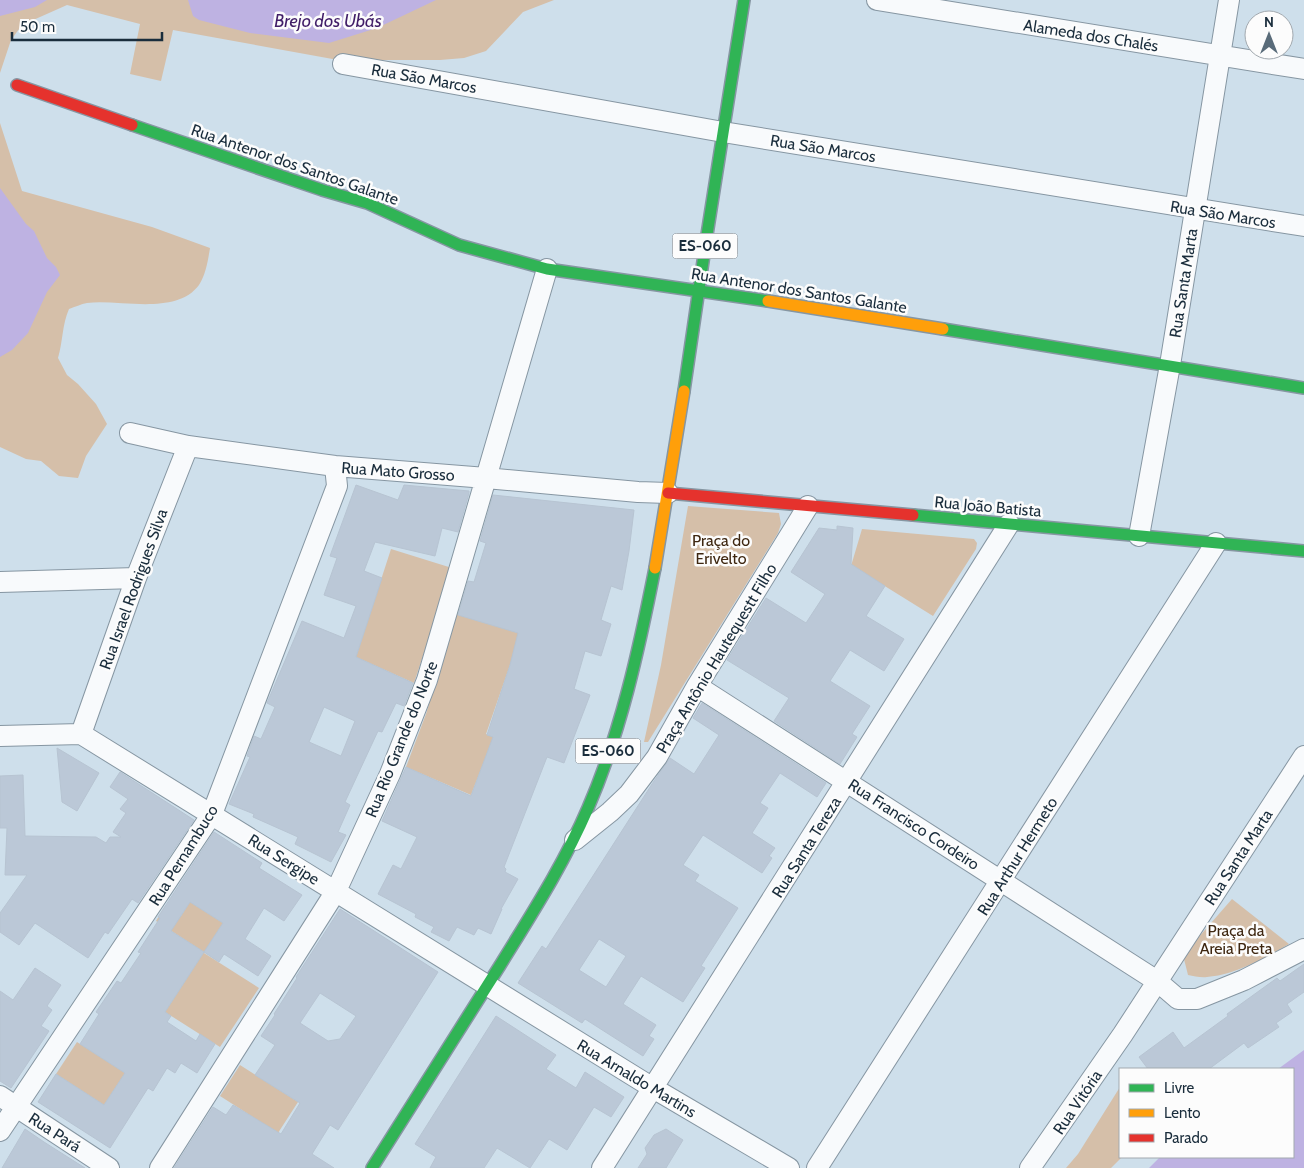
<svg xmlns="http://www.w3.org/2000/svg" width="1304" height="1168" font-family="Cabin,sans-serif">
<rect width="100%" height="100%" fill="#cedfeb"/>
<!-- green -->
<path fill="#d5bfa9" d="M0,0h554l-31,12 -37,39 -22,7 -24,2h-102l-165,-30 -12,51 -31,-7 10,-50 -73,-19 -45,20 -11,15 -11,33z
M0,123l22,68 130,36 58,21c-2,12 -4,26 -11,37 -23,31 -79,14 -112,18 -6,1 -12,4 -18,6 -7,16 -6,32 -11,49l9,17 11,9 18,20 11,20 -21,32 -8,22 -19,-2 -18,-15 -15,-2 -26,-12z
M688,506l91,7 2,11 -3,9 -130,209h-4l17,-77z
M862,529l112,10 3,4 -1,6 -43,67 -66,-41 -16,-9z
M391,549l61,19 -38,115 -58,-26z
M456,614l63,18 -9,33 -24,69 20,8 -23,22 -12,31 -65,-28 20,-53z
M1232,899l57,45c-21,13 -57,32 -82,33 -6,1 -13,-1 -19,-2l-5,-20z
M190,902l33,21 -19,30 55,35 -39,59 -55,-35 39,-60 -48,-31 9,-15 16,10z
M77,1042l48,31 -21,32 -48,-31z
M240,1065l58,37 -20,31 -58,-37z
M1120,1087v70h2l-11,11h-45l12,-14z"/>
<!-- water -->
<path fill="#beb2e2" d="M0,0h47l-12,7 -35,9z
M188,0h248l-59,28 -48,15 -79,-10 -51,-13 -6,-4z
M0,188l26,36 8,7 13,27 9,9 4,8 -13,17 -19,41 -16,17 -12,7z
M1304,1050v118h-155l11,-11h133v-88h-15z"/>
<!-- building -->
<path fill="#bbc8d7" stroke="#b7c4d2" fill-rule="evenodd" d="M356,485l42,15 6,-15 65,6v2l-11,39 -16,-4 -7,28 -60,-14 -11,29 18,7 -26,79 57,26 -9,23 -8,-3 -14,29 -4,-1 -33,71 5,3 -12,27 8,3 -15,27 -36,-18 3,-7 -45,-20 1,-3 -25,-10 21,-47 -3,-1 7,-20 7,3 14,-32 -8,-4 35,-82 42,17 12,-32 -32,-11 13,-37 -7,-2zM324,707l31,14 -14,35 -32,-14z
M493,495l141,15 -5,41 -7,39 -11,-4 -10,34 10,4 -10,32 -16,-5 -11,38 16,6 -26,68 -17,-6 -43,110 2,2 -1,3 13,7 -17,30h1l-11,25 -13,-6 -4,7 -17,-8 -8,14 -18,-9 3,-5 -19,-10 1,-3 -38,-20 15,-29 8,4 16,-32 -35,-16 24,-54 65,29 22,-59 -6,-2 23,-70 8,-32 -60,-18 10,-34 6,1 12,-39 -6,-2z
M837,526l16,2 -2,36 34,22 -19,30 38,23 -20,32 -34,-21 -20,31 40,25 -18,28 5,3 -17,27 -66,-43 15,-23 -62,-38 39,-62 40,25 19,-29 -34,-22 28,-44 18,2z
M702,703l124,80 -9,14 -37,-24 -20,30 8,5 -16,25 23,15 -6,8 3,2 -10,15 -59,-38 -20,30 16,10 -4,6 43,27 -37,58 4,2 -22,34 -42,-26 -18,28 33,21 -7,11 5,3 -11,17 -58,-37 -3,4 -64,-40 24,-37 4,3 106,-165 18,-26 24,16 25,-39 -26,-17zM599,939l27,17 -20,31 -27,-17z
M57,748l42,25 -22,38 -15,-9z
M120,772l74,48 -56,83 -6,-4 -24,35 -3,-2 -17,26 -53,-35 -16,22 -19,-13v-19l27,-38h-22l2,-47h-7v-52l23,-1 2,61 71,1 10,6 4,-6h11l-8,-5 13,-19 -6,-4 8,-10 -18,-12z
M214,832l48,31 -3,5 43,27 -18,26 -20,-13 -19,31 26,17 -13,20 -34,-22 -5,8 -15,-10 -39,60 6,4 -4,6 29,19 4,-7 15,10 -18,29 -16,-10 -6,10 -8,-5 -14,23 -5,-3 -38,60 -72,-46 18,-28 48,31 21,-32 -45,-29 19,-30 -3,-2 21,-31 4,2 20,-30 -3,-1 22,-34 -2,-1zM190,902l33,21 -19,29 -33,-21z
M340,909l98,63 -100,158 -8,-5 -18,29 22,14h-160l39,-61 13,8 7,-10 48,29 19,-31 -45,-28 20,-30 -14,-9 14,-21 -1,-1 23,-36 -1,-1zM320,993l36,23 -16,23 -12,2 -28,-18z
M1304,964v28l-17,12 5,8 -16,11 3,4 -31,21 -4,-5 -35,26h-61l-9,-12 34,-25 11,16 44,-32 -1,-2 50,-36 3,3z
M35,968l26,17 -14,21 5,4 -11,16 8,5 -38,57 -11,-7v-90l13,9z
M496,1016l60,39 -10,14 30,19 9,-16 39,25 -13,20 -17,-10 -27,43 -18,-11 -19,29 -33,-20 -13,20h-54l6,-11 -21,-13z
M25,1129l19,13 41,26h-83z
M666,1129l17,11 -17,28h-28l9,-14 -2,-6 9,-13z"/>
<g fill="none" stroke-linecap="round" stroke-linejoin="round">
<!-- street casing -->
<g stroke="#8696a2" stroke-width="22">
<path id="street" d="M877,0l427,69
M343,64l380,68 581,94
M130,433l58,13 147,20 151,12 152,14 30,1
M1139,536l31,-171 59,-365
M0,582l136,-4
M697,686l460,295 21,18h19l47,-19 60,-31
M81,734l572,354 136,80
M81,734l55,-156 52,-132
M0,736l81,-2
M575,840l35,-28 19,-18 28,-37 40,-71 111,-180
M0,1096l109,72
M0,1131l212,-317 125,-328 -2,-20
M160,1168l176,-277 54,-117 37,-94 120,-411
M602,1168l407,-644
M817,1168l399,-625
M1030,1168l93,-134 181,-278"/>
</g>
<!-- fast casing -->
<g stroke="#8696a2" stroke-width="14">
<path id="fast" d="M132,125l190,65 45,13 92,42 88,24 221,32
M943,329l361,59
M684,391l22,-150 38,-241
M913,515l391,36
M372,1168c43,-67 85,-134 127,-201 32,-52 65,-103 89,-159 33,-76 51,-159 67,-240"/>
</g>
<!-- slow casing -->
<g stroke="#8696a2" stroke-width="14">
<path id="slow" d="M768,301l175,28
M655,568l29,-177"/>
</g>
<!-- jam casing -->
<g stroke="#8696a2" stroke-width="14">
<path id="jam" d="M17,85l115,40
M668,493l245,22"/>
</g>
<!-- street -->
<use href="#street" stroke="#f8fafc" stroke-width="20"/>
<!-- fast -->
<use href="#fast" stroke="#30b455" stroke-width="11"/>
<!-- slow -->
<use href="#slow" stroke="#ff9f0a" stroke-width="11"/>
<!-- jam -->
<use href="#jam" stroke="#e5322d" stroke-width="11"/>
</g>
<g text-anchor="middle" stroke-width="5" stroke-linejoin="round" paint-order="stroke">
<!-- shield labels -->
<g fill="#fcfcfc" stroke="#5e6b76" stroke-width="1">
<rect x="672.5" y="233.5" width="65" height="25" rx="4"/>
<rect x="575.5" y="738.5" width="65" height="25" rx="4"/>
</g>
<g font-size="15" font-weight="bold" fill="#1a2d3c">
<text x="705" y="251">ES-060</text>
<text x="608" y="756">ES-060</text>
</g>
<!-- street labels -->
<g font-size="16" fill="#1a2d3c" stroke="#fcfcfc">
<text transform="translate(1091 35) rotate(9)" y="6">Alameda dos Chalés</text>
<text transform="translate(424 78) rotate(10)" y="6">Rua São Marcos</text>
<text transform="translate(823 148) rotate(9)" y="6">Rua São Marcos</text>
<text transform="translate(295 164) rotate(19)" y="6">Rua Antenor dos Santos Galante</text>
<text transform="translate(1223 214) rotate(9)" y="6">Rua São Marcos</text>
<text transform="translate(1183 283) rotate(-81)" y="6">Rua Santa Marta</text>
<text transform="translate(799 290) rotate(9)" y="6">Rua Antenor dos Santos Galante</text>
<text transform="translate(398 471) rotate(4)" y="6">Rua Mato Grosso</text>
<text transform="translate(988 506) rotate(5)" y="6">Rua João Batista</text>
<text transform="translate(133 589) rotate(-70)" y="6">Rua Israel Rodrigues Silva</text>
<text transform="translate(716 658) rotate(-59)" y="6">Praça Antônio Hautequestt Filho</text>
<text transform="translate(401 739) rotate(-68)" y="6">Rua Rio Grande do Norte</text>
<text transform="translate(914 824) rotate(33)" y="6">Rua Francisco Cordeiro</text>
<text transform="translate(806 847) rotate(-58)" y="6">Rua Santa Tereza</text>
<text transform="translate(183 855) rotate(-58)" y="6">Rua Pernambuco</text>
<text transform="translate(1017 856) rotate(-58)" y="6">Rua Arthur Hermeto</text>
<text transform="translate(1238 857) rotate(-57)" y="6">Rua Santa Marta</text>
<text transform="translate(284 859) rotate(32)" y="6">Rua Sergipe</text>
<text transform="translate(637 1078) rotate(31)" y="6">Rua Arnaldo Martins</text>
<text transform="translate(1077 1102) rotate(-56)" y="6">Rua Vitória</text>
<text transform="translate(55 1132) rotate(33)" y="6">Rua Pará</text>
</g>
<!-- park labels -->
<g font-size="16" fill="#3e2711" stroke="#fcfcfc">
<text x="721" y="546">Praça do<tspan x="721" dy="18">Erivelto</tspan></text>
<text x="1236" y="936">Praça da<tspan x="1236" dy="18">Areia Preta</tspan></text>
</g>
<!-- water labels -->
<g font-size="18" font-style="italic" fill="#411e68" stroke="#fcfcfc">
<text x="328" y="27">Brejo dos Ubás</text>
</g>
</g>
<!-- legend -->
<rect x="1119" y="1068" width="175" height="90" fill="#fcfcfc" stroke="#a2a9af"/>
<rect x="1129" y="1084" width="25" height="8" fill="#30b455" stroke="#a2a9af"/>
<text x="1164" y="1093" font-size="15" fill="#1a2d3c">Livre</text>
<rect x="1129" y="1109" width="25" height="8" fill="#ff9f0a" stroke="#a2a9af"/>
<text x="1164" y="1118" font-size="15" fill="#1a2d3c">Lento</text>
<rect x="1129" y="1134" width="25" height="8" fill="#e5322d" stroke="#a2a9af"/>
<text x="1164" y="1143" font-size="15" fill="#1a2d3c">Parado</text>
<!-- north arrow -->
<g transform="translate(1269 35)"><circle r="24" fill="#fcfcfc" stroke="#a2a9af"/>
<path d="M0-4L9 19L0 12L-9 19Z" fill="#596b79"/>
<text y="-8" font-size="14" font-weight="bold" text-anchor="middle" fill="#1a2d3c">N</text>
</g>
<!-- scale -->
<path d="M12 32v8h150v-8" fill="none" stroke="#1a2d3c" stroke-width="2.5"/>
<text x="20" y="32" font-size="15" fill="#1a2d3c" stroke="#fcfcfc" stroke-width="4" paint-order="stroke">50 m</text>
</svg>
